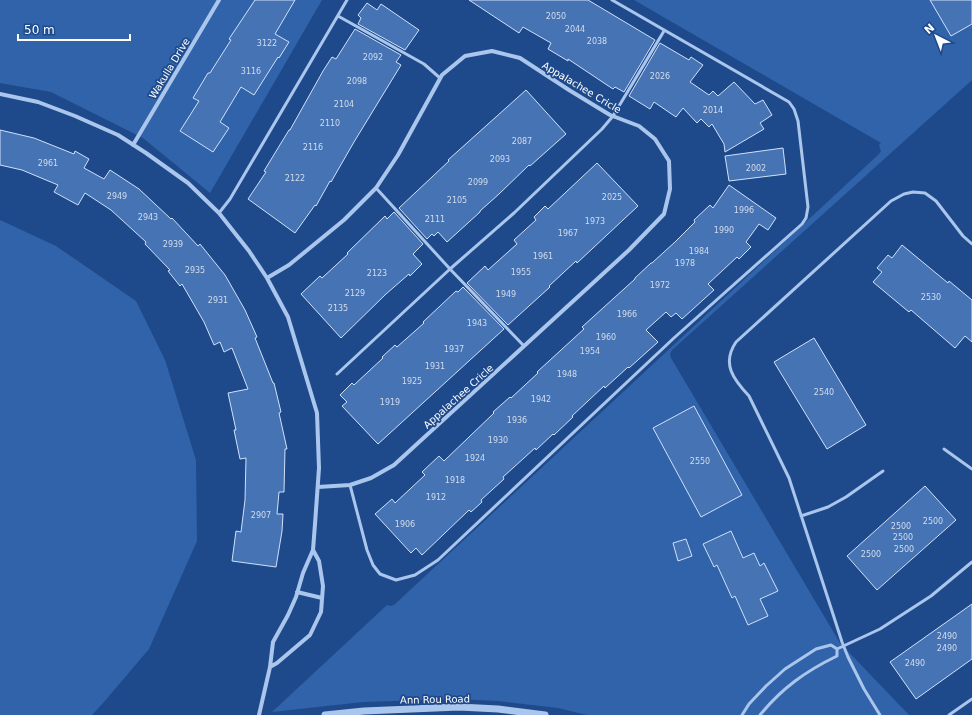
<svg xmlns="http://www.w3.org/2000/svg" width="972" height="715" font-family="'DejaVu Sans',sans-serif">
<rect width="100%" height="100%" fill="#1e4a8c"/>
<!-- green -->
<path fill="#3163aa" d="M0,0h322l-112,193 -67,-55 -92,-46 -51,-9z
M634,0h338v80l-300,270 -2,4 1,4 169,285 69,72h-322l-29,-7 -60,-7 -41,-2 -94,3 -91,10 115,-107 3,1 4,-1 485,-451 2,-3 -2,-6 2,-2z
M0,220l56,26 80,55 29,59 31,100 1,81 -48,108 -45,53 -12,13h-92z"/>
<!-- building -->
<path fill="#4673b4" stroke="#d0e1f9" d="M255,0h40l-20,34 14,8 -10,16 -1,-1 -24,38 -13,-8 -21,35 9,6 -16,24 -33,-21 19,-30 -6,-3 15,-25h2l21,-33 -2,-1z
M469,0h119l67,40 -31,52 -9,-5 -2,2 -45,-30v2l-20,-12 3,-6 -28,-16 -4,6z
M930,0h42v24l-21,12z
M367,3l10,7 4,-6 38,26 -14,20 -47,-26 3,-6 -3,-3z
M355,29l46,26 -5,7 5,3 -47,77 -23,40 -1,-1 -14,25 -1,-1 -20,28 -47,-34 18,-27 -2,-1 25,-41h1l33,-59 9,-14 4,2z
M660,43l29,17 2,-3 12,8 -13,17 19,13 4,-4 5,5 16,-14 21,22 8,-4 9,15 -12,8 4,6 -39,23 -1,-8 -12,-20 -3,3 -8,-8 -4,4 -14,-15 -7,9 -22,-15 -4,7 -21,-13z
M526,90l40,44 -36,32 -1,-1 -30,29 -19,17v1l-33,30 -9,-10 -4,4 -2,-2 -5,5 -28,-31 50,-47 -1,-1z
M0,130l34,8 40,16 1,-3 14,8 -5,9 20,11 6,-9 29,19 32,30 1,-1 26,28 2,-2 25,31 20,35 12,27 -2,1 18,45h1l7,29 -2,1 8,36h-2l-1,43h-5l-2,22h6l-1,17 -6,36 -44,-6 4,-30 5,1 4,-32 1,-42 -6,1 -6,-29h2l-8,-37 20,-4 -16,-41 -8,4 -4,-10 -6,3 -10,-23 -22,-38 -2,2 -12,-15 2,-1 -25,-26 1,-2 -35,-32 -26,-17 -7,12 -24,-13 4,-7 -36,-15 -22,-5z
M783,148l3,26 -57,7 -4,-25z
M597,163l41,43 -61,57 -1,-2 -27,25 1,1 -42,38 -41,-42 18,-17 3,4 29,-26 -3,-4 22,-20 -2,-3 11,-11 3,3z
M729,185l47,33 -8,12 -9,-6 -13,18 5,5 -12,12 -2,-2 -29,27 6,6 -32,29 -6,-6 -5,4 -5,-5 -20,18 12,12 -29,26 -1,-1 -23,21 -1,-2 -32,30 1,1 -19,18 -1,-1 -17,16 -1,-2 -32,29 1,2 -23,21 1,2 -11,10 -2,-2 -47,45 -6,-7 -5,5 -36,-39 17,-15 3,4 30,-28 -3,-3 17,-16 5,5 50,-48 -1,-1 17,-15 1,1 27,-25 -1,-1 47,-43 -2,-2 53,-48v-1l16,-15h1l23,-21 20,-20 -1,-2 16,-15 3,3z
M394,212l29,32 -10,10 9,10 -12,12 -1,-2 -23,20 -45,44 -40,-44 19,-18 2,2 26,-24 -1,-1 38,-37 2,3z
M902,245l46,38 1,-2 23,19v42l-7,-6 -10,12 -44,-38 -2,2 -36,-30 9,-10 -5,-4 11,-13 4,3z
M463,287l41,42 -126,115 -36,-38 5,-4 -7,-7 12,-12 2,2 29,-27 -1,-1 13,-12 2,2 27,-24 -1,-1 33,-31 2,1z
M814,338l52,87 -39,24 -53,-87z
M694,406l48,89 -41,22 -48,-89z
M925,486l31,34 -79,70 -30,-34z
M731,531l12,27 11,-5 6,13 4,-3 14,28 -18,8 8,17 -20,9 -13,-29 -3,2 -15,-33 -3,2 -11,-23z
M686,539l6,17 -14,5 -5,-18z
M972,604v55l-56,40 -26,-37z"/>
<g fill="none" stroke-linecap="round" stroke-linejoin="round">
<!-- service -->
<path stroke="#abc6ec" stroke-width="3" d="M338,16l86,48 16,14
M376,188l74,81 74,77
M219,213l11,-14 117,-199
M337,374l113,-105 64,-56 88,-84 11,-13 51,-85
M944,449l28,20
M350,485l17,65 6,15 7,9 16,6 19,-5 23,-15 237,-223 127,-113 4,-6 2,-11 -10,-86 -4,-12 -5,-7 -177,-102
M801,516l27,-9 18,-10 37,-26
M837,649l43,-20 51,-33 41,-34
M742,715l7,-11 17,-18 19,-17 31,-20 15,-4 6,4
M760,715c22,-27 46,-44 77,-59v-7
M880,715l-16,-26 -16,-32 -6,-15 -53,-164 -40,-82c-15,-16 -28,-32 -13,-54l155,-141 13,-7 9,-2 12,1 11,8 27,35 9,8
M949,715l23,-16"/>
<!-- minor -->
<path stroke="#abc6ec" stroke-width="4" d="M0,94l38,8 37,14 43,19 28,18 42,30 31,30 30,38 18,27 21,39 29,96 2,55 -4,56 -2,26 -10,23 -7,24 -8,18 -15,27 -3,25 -11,48
M133,145l86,-145
M267,278l22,-13 55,-45 32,-32 22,-33 44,-80 23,-19 27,-5 28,7 49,32 41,25 29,11 16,13 14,22 1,28 -6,25 -35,36 -235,215 -23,13 -21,7 -32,2
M297,592l25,6
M270,667l7,-4 33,-28 11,-23 2,-26 -4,-25 -6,-11"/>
<!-- tertiary -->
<path stroke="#abc6ec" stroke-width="7" d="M325,715l39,-4 95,-4 39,2 47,6"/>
</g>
<g text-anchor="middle" stroke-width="3.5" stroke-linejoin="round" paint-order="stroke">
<!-- number labels -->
<g font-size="8" fill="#d1dcec">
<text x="556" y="19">2050</text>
<text x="575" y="32">2044</text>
<text x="597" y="44">2038</text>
<text x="267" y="46">3122</text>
<text x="373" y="60">2092</text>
<text x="251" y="74">3116</text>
<text x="660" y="79">2026</text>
<text x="357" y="84">2098</text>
<text x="344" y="107">2104</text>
<text x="713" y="113">2014</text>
<text x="330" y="126">2110</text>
<text x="522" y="144">2087</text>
<text x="313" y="150">2116</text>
<text x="500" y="162">2093</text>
<text x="48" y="166">2961</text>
<text x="756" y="171">2002</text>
<text x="295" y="181">2122</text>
<text x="478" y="185">2099</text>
<text x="117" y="199">2949</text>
<text x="612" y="200">2025</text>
<text x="457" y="203">2105</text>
<text x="744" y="213">1996</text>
<text x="148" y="220">2943</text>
<text x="435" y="222">2111</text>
<text x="595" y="224">1973</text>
<text x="724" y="233">1990</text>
<text x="568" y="236">1967</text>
<text x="173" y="247">2939</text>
<text x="699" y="254">1984</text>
<text x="543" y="259">1961</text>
<text x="685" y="266">1978</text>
<text x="195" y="273">2935</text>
<text x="521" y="275">1955</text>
<text x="377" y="276">2123</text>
<text x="660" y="288">1972</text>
<text x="355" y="296">2129</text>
<text x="506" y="297">1949</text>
<text x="931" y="300">2530</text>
<text x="218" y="303">2931</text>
<text x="338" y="311">2135</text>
<text x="627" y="317">1966</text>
<text x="477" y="326">1943</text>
<text x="606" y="340">1960</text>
<text x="454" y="352">1937</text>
<text x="590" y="354">1954</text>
<text x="435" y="369">1931</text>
<text x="567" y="377">1948</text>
<text x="412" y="384">1925</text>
<text x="824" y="395">2540</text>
<text x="541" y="402">1942</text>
<text x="390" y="405">1919</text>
<text x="517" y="423">1936</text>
<text x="498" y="443">1930</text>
<text x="475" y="461">1924</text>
<text x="700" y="464">2550</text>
<text x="455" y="483">1918</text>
<text x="436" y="500">1912</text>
<text x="261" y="518">2907</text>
<text x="933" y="524">2500</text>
<text x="405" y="527">1906</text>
<text x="901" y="529">2500</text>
<text x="903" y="540">2500</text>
<text x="904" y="552">2500</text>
<text x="871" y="557">2500</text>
<text x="947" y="639">2490</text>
<text x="947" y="651">2490</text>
<text x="915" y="666">2490</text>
</g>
<!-- street labels -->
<g font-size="10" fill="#fff" stroke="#1e4a8c">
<text transform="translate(169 68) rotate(-59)" y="4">Wakulla Drive</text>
<text transform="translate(582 87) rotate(31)" y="4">Appalachee Cricle</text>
<text transform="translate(458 396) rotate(-42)" y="4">Appalachee Cricle</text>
<text transform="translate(435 699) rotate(-1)" y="4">Ann Rou Road</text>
</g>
</g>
<!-- north arrow -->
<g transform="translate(936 36) rotate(318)" stroke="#1e4a8c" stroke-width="3" paint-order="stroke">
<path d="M0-3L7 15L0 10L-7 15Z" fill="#ffffff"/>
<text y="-6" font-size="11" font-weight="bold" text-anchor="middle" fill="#ffffff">N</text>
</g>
<!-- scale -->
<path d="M18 34v6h112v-6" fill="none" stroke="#ffffff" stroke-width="2"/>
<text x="24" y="34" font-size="12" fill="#ffffff" stroke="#1e4a8c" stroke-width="3" paint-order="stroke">50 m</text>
</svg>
